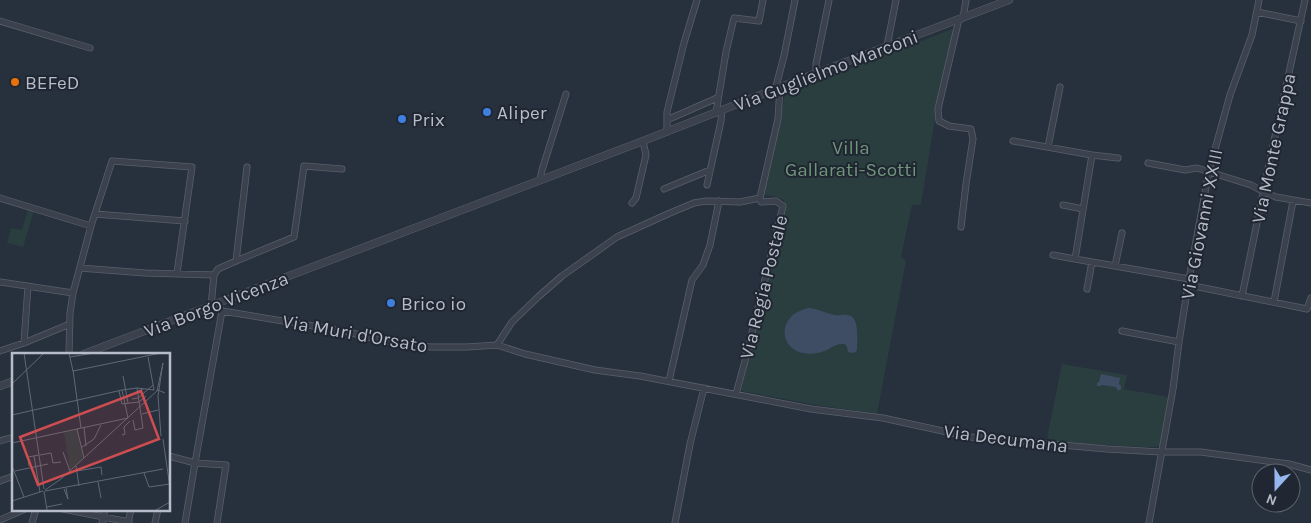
<svg xmlns="http://www.w3.org/2000/svg" width="1311" height="523" font-family="Karla,sans-serif">
<rect width="100%" height="100%" fill="#27303d"/>
<!-- green -->
<path fill="#2a3d3f" d="M955,28l-19,85 -15,92h-9l-11,52 5,4 -29,153 -61,-9 -75,-14 43,-179v-12l-10,-4 -10,-1 21,-102z
M28,209l6,2 -11,36 -16,-4 4,-15 11,2z
M1062,364l65,11 -3,14 45,8 -9,48 -4,2h-12l-95,-5 1,-3 -3,-1z"/>
<!-- water -->
<path fill="#3e4d64" d="M808,308c12,1 17,5 27,7 5,1 7,-1 12,0 13,0 10,25 10,34l-1,3 -3,1 -5,-1 -1,-5 -2,-3c-7,-1 -12,3 -18,6 -7,3 -16,5 -24,3 -17,-3 -25,-23 -12,-36 4,-5 11,-7 17,-9z
M1101,374l19,4 -1,6 2,2v3l-3,2 -2,-4 -14,-2 -2,1h-3v-3l2,-1z"/>
<g fill="none" stroke-linecap="round" stroke-linejoin="round">
<!-- minor casing -->
<g stroke="#59606b" stroke-width="7">
<path id="minor" d="M1257,12l44,9
M963,18l3,-18
M959,19l-21,90 1,12 10,5 22,3 2,10 -7,45 -5,43
M0,21l90,27
M887,46l9,-46
M816,74v-10l13,-64
M775,90l9,-34 11,-56
M716,113l10,-61 8,-34 25,3 4,-21
M667,120l50,-22
M667,132v-20l17,-69 13,-43
M1013,141l79,14 -17,104 114,20
M1048,147l12,-60
M1092,155l26,3
M1148,163l37,7 12,-2 54,17 13,7 12,5 35,6
M540,180l2,-10 24,-76
M707,185l14,-64 1,-11
M664,189l46,-19
M0,198l91,28
M632,203l4,-5 10,-43 -3,-14
M1063,205l20,4
M95,214l90,7
M1053,255l22,4
M236,261l11,-94
M1115,266l7,-33
M80,268l65,5 69,2 -3,31
M214,275l4,-6 18,-8 58,-24 10,-71 38,3
M0,282l73,11
M1189,285l118,24 4,-11
M28,286l-4,57 46,-19
M1087,289l5,-27
M1242,296l30,-146 33,-150
M1274,302l19,-101
M217,304l5,7 122,20 40,10 46,6h37l30,-2 28,9 70,16 45,6 171,33 72,9 87,19 137,12 54,3h40l88,12 22,6
M1122,331l57,11
M497,345l15,-23 26,-25 24,-21 55,-39 53,-24 24,-10 12,-2 34,1 20,-4
M0,351l24,-8
M69,354l1,-41 3,-20 18,-67 21,-65 80,6 -15,106
M669,381l23,-101 11,-15 7,-20 9,-44
M736,394l9,-33 38,-155 -7,-5 -15,1 -1,-4 18,-79 2,-31
M0,441l14,-4
M169,456l26,7 31,2 -9,58
M0,481l14,-5
M63,509l66,13
M0,520l25,-11
M32,523l4,-14
M102,523l3,-14
M128,523l3,-14
M155,523l3,-14
M185,523l10,-60 27,-152
M675,523l15,-79 14,-56
M1149,523l24,-134 6,-47 10,-63 20,-108 21,-76 22,-60 7,-35"/>
</g>
<!-- tertiary casing -->
<g stroke="#59606b" stroke-width="8">
<path id="tertiary" d="M84,354l559,-213 158,-62 208,-79
M0,386l14,-5"/>
</g>
<!-- minor -->
<use href="#minor" stroke="#3b424d" stroke-width="5.5"/>
<!-- tertiary -->
<use href="#tertiary" stroke="#3b424d" stroke-width="7"/>
</g>
<!-- markers -->
<circle fill="#e8710a" stroke="#202732" stroke-width="2" cx="15" cy="82" r="5"/>
<g fill="#3f7fe0" stroke="#202732" stroke-width="2">
<circle cx="487" cy="112" r="5"/>
<circle cx="402" cy="119" r="5"/>
<circle cx="391" cy="303" r="5"/>
</g>
<g text-anchor="middle" stroke-width="4" stroke-linejoin="round" paint-order="stroke">
<!-- street labels -->
<g font-size="19" fill="#b7bdc8" stroke="#202732">
<text transform="translate(826 70) rotate(-21)" y="7">Via Guglielmo Marconi</text>
<text transform="translate(1273 148) rotate(-78)" y="7">Via Monte Grappa</text>
<text transform="translate(1201 224) rotate(-79)" y="7">Via Giovanni XXIII</text>
<text transform="translate(763 287) rotate(-76)" y="7">Via Regia Postale</text>
<text transform="translate(216 304) rotate(-21)" y="7">Via Borgo Vicenza</text>
<text transform="translate(355 333) rotate(10)" y="7">Via Muri d'Orsato</text>
<text transform="translate(1006 438) rotate(7)" y="7">Via Decumana</text>
</g>
<!-- poi labels -->
<g font-size="19" fill="#b7bdc8" stroke="#202732" text-anchor="start">
<text x="25" y="89">BEFeD</text>
<text x="497" y="119">Aliper</text>
<text x="412" y="126">Prix</text>
<text x="401" y="310">Brico io</text>
</g>
<!-- park labels -->
<g font-size="19" fill="#70967a" stroke="#202732">
<text x="851" y="154">Villa<tspan x="851" dy="22">Gallarati-Scotti</tspan></text>
</g>
</g>
<!-- overview -->
<g transform="translate(12 353)">
<rect width="158" height="158" fill="#27303d"/>
<path d="M65,76l6,29 -13,12 -6,-38z" fill="#2a3d3f"/>
<path fill="none" stroke="#616875" stroke-width="1" d="M12,0l20,136M57,0l4,18 88,-18M58,4l24,-4M61,17l8,58M111,23l5,27M0,31l32,-31M110,37l6,28M107,38l3,13 17,-2 7,-6M145,38l6,-28 -5,33 3,40M117,42l14,-6M120,46l6,-1 15,-13M130,61l16,-4M0,62l110,-25 15,-2 17,2 -6,-33M121,67l2,10 8,-2 -6,-40M72,74l2,19M65,76l7,29M110,82l3,-1 -1,-7 6,-6M151,86l7,49M0,90l116,-25M70,94l12,-8 7,-14M51,99l7,19M28,102l11,-2 2,10 8,-1M22,103l6,36M0,113l12,31M17,113l-1,-9 11,-2M64,113l3,20M3,118l33,-7M65,118l24,-4 1,8M132,120l5,14 21,-3M86,129l3,16M52,136l4,10 -2,-11M33,137l16,-11 97,-89 7,3M32,138l3,19M33,138l118,-22M0,148l31,-10M35,154l15,-3M144,157l14,-8"/>
<path fill="#ce4d50" fill-opacity="0.15" stroke="#ce4d50" stroke-width="2.5" d="M129,38l18,48 -121,46 -18,-48z"/>
<rect width="158" height="158" fill="none" stroke="#b7bdc8" stroke-width="2.5"/>
</g>
<!-- north arrow -->
<g transform="translate(1276 488) rotate(201)"><circle r="24" fill="#202732" stroke="#5c636e"/>
<path d="M0-4L9 19L0 12L-9 19Z" fill="#96b6ee"/>
<text y="-8" font-size="14" font-weight="bold" text-anchor="middle" fill="#b7bdc8">N</text>
</g>
</svg>
